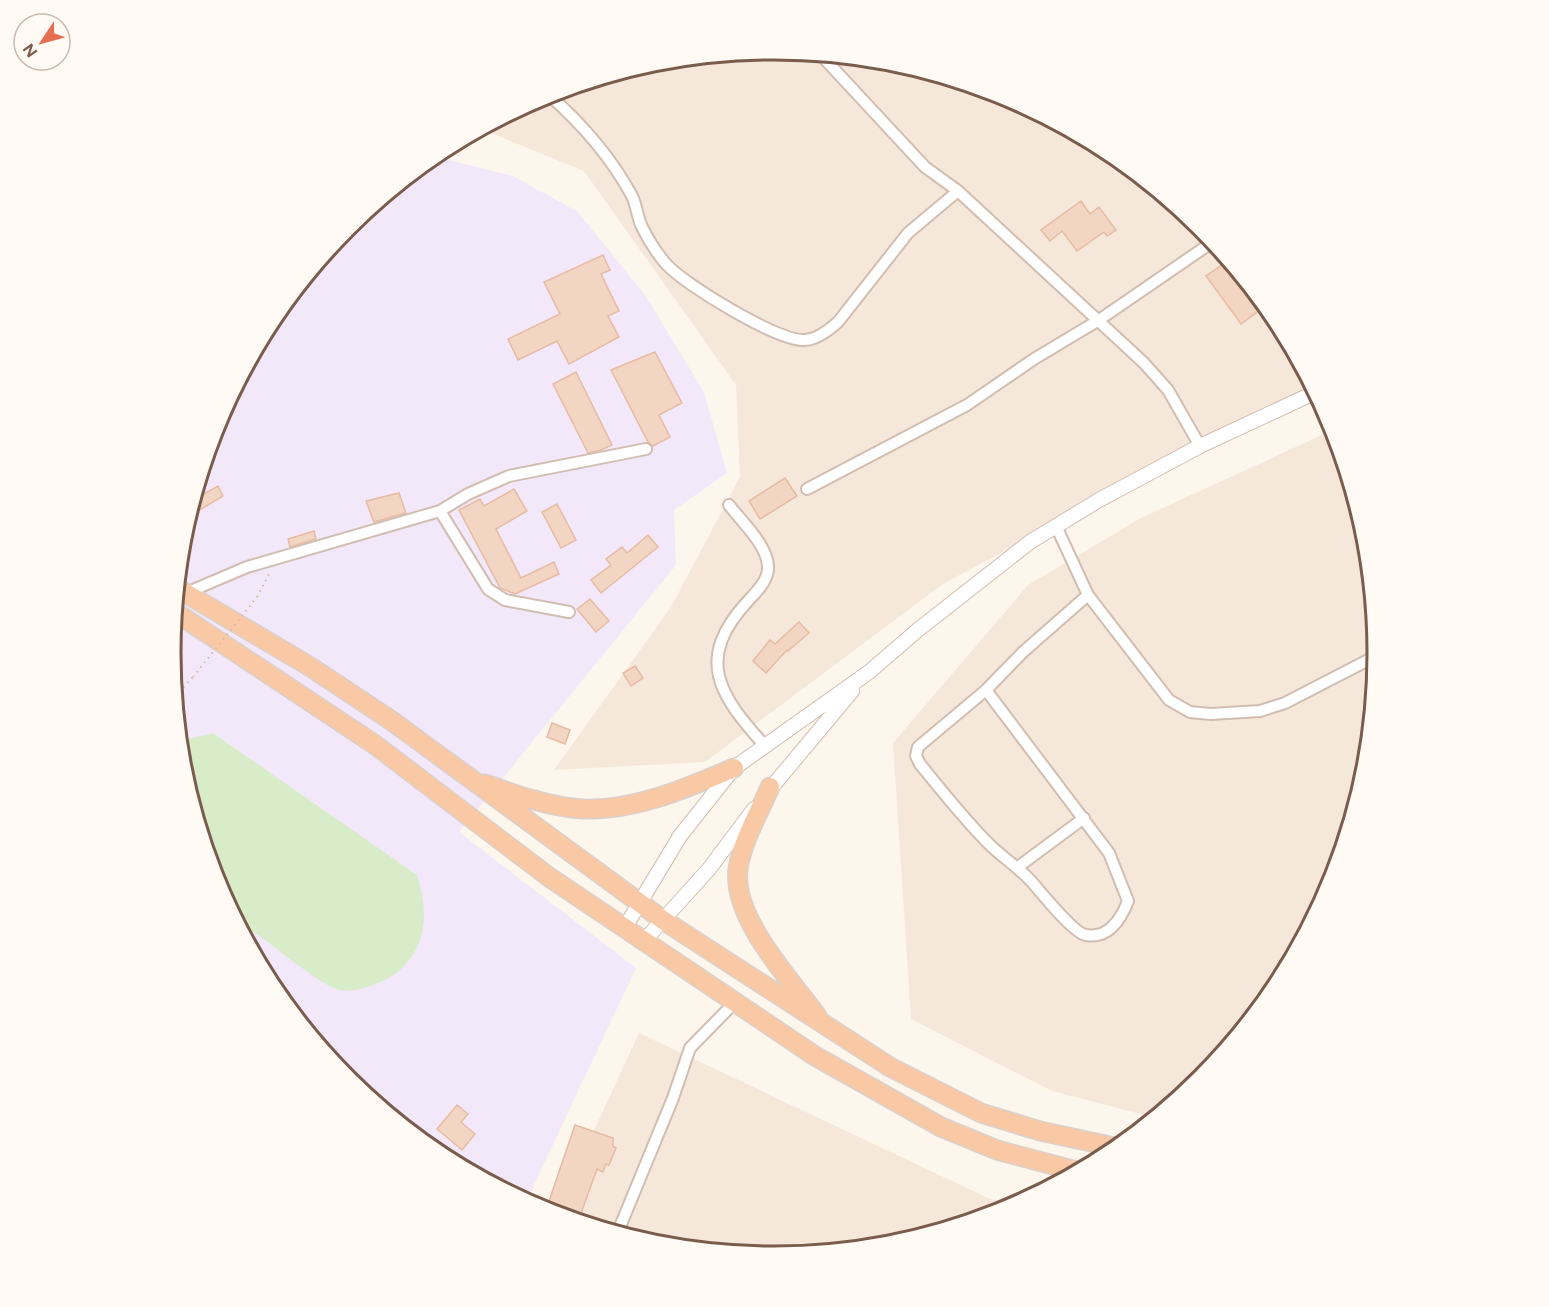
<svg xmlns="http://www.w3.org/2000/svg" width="1549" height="1307" font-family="Figtree,sans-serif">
<rect width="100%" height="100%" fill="#fdf6ec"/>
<!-- residential -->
<path fill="#f5e8da" d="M775,50l118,11 113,35 104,55 92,76 75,91 35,67 -369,199 -238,178 -151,8 117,-163 69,-130 -4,-92 -152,-214 -103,-42 63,-34 113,-34z
M1335,429l32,107 11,118 -11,118 -35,113 -55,104 -76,92 -45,37 -104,-27 -141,-72 -18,-276 135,-158 113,-67z
M639,1033l349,165 27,8 -123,40 -117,11 -119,-11 -101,-31z"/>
<!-- education -->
<path fill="#f3e8fa" d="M433,156l80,20 65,36 67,83 59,97 23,81 -53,37 2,55 -217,267 177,136 -110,234 -87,-46 -92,-76 -75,-91 -56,-105 -34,-113 -11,-118 11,-118 35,-113 55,-104 76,-92z"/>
<!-- green -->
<path fill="#d8ecc9" d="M213,733l204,142c16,47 6,93 -46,111 -9,3 -26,7 -35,3 -20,-8 -56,-38 -75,-52 -8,-6 -20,-11 -26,-18 -24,-27 -52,-141 -56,-178z"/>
<!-- building -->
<path fill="#f3d5c3" stroke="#e6bba3" stroke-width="1.5" d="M1081,201l9,13 9,-7 17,23 -9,6 -3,-4 -27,19 -15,-20 -12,10 -9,-11z
M603,255l7,15 -9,4 18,37 -11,5 11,21 -50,27 -12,-23 -39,19 -10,-21 52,-25 -16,-32z
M1229,260l35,47 -23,17 -35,-48z
M655,352l27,51 -23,12 11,22 -17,9 -5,-4 -37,-72z
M576,372l36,73 -11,5 -13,3 -35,-69z
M785,478l12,18 -37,23 -11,-18z
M218,486l5,10 -25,15 -5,-11z
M514,489l13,22 -31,18 25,49 33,-16 5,12 -44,20 -15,-6 -41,-78 21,-11 4,7z
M399,493l7,20 -32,9 -8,-21z
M557,504l19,36 -15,8 -19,-36z
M314,531l2,8 -26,8 -2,-8z
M648,535l10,12 -57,46 -10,-13 20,-15 -5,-6 16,-12 5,6z
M590,599l19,22 -13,11 -19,-23z
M799,622l10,11 -21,18 -1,-1 -21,23 -13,-12 17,-21 5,4z
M635,666l8,12 -12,8 -8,-13z
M552,723l18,7 -5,14 -18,-7z
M457,1105l11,9 -7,8 14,12 -13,16 -25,-21z
M575,1125l38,13v8l3,2 -7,17 -3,-1 -3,8 -6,-3 -17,47 -32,-12z"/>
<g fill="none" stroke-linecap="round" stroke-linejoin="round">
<!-- minor casing -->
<g stroke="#d1beb0" stroke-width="14">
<path id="minor" d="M820,54l105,113 33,24 186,172 24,27 32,56
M548,94c33,29 63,63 84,102 5,10 5,21 10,31 6,12 16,28 25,38 20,21 106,73 135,75 13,1 26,-9 36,-18l70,-89 50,-42
M807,489l160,-84 67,-46 65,-39 115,-79
M729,505c13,17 38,40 39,61 1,14 -11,25 -20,35 -54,58 -29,94 17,145
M440,511l28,-17 41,-18 137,-27
M1056,526l32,69 81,105 21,12 21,2 49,-3 25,-8 93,-48
M176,602l10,-9 61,-26 193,-56 48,78 17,11 64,12
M986,690l-68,57 -2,9 4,8c22,27 44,55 69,80 13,13 29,23 42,37 10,11 42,52 55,54 23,4 35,-16 42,-34l-19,-48 -123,-163 37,-38 65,-57
M1018,867l66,-49
M442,1157l3,-2
M617,1234l56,-136 17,-50 45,-46"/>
</g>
<!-- tertiary casing -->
<g stroke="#d1beb0" stroke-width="16">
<path id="tertiary" d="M766,794l86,-103
M624,929l56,-93 54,-68 135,-96 50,-43 111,-87 69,-42 101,-54 116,-54
M643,942l66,-73 45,-60"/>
</g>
<!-- trunk casing -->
<g stroke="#dad1cd" stroke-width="21">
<path id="trunk" d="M177,588l132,78 83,55 271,199 227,147 91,46 59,18 79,17
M175,612l199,132 175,133 266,179 126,71 56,23 83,22
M485,784c31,11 65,23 98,25 52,2 104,-21 151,-41
M770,787c-11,26 -28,54 -32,82 -6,49 51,109 79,147"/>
</g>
<!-- path -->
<path stroke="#d9b8a5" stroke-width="2" stroke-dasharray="1.5 4.5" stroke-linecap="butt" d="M257,597l12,-23
M175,696l18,-19"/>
<!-- minor -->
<use href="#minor" stroke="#fff" stroke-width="10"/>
<!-- tertiary -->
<use href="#tertiary" stroke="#fff" stroke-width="14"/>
<!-- trunk -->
<use href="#trunk" stroke="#f9c8a4" stroke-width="18"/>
<!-- path-bridge -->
<path stroke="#d9b8a5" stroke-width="2" stroke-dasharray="1.5 4.5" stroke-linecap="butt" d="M193,677l64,-80"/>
</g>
<!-- crop -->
<path d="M0 0H1549V1307H0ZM181 653a593 593 0 1 1 1186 0a593 593 0 1 1-1186 0Z" fill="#fffaf3" fill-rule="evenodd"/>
<path fill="none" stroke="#7a5c4d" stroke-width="3" d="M181 653a593 593 0 1 1 1186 0a593 593 0 1 1-1186 0Z"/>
<!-- north arrow -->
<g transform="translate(42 42) rotate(234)"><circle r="28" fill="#fffaf3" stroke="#cabbb1" stroke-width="1.5"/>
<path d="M0-4.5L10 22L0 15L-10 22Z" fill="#e76f51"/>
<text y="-9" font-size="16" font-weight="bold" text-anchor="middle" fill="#7a5c4d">N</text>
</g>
</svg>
